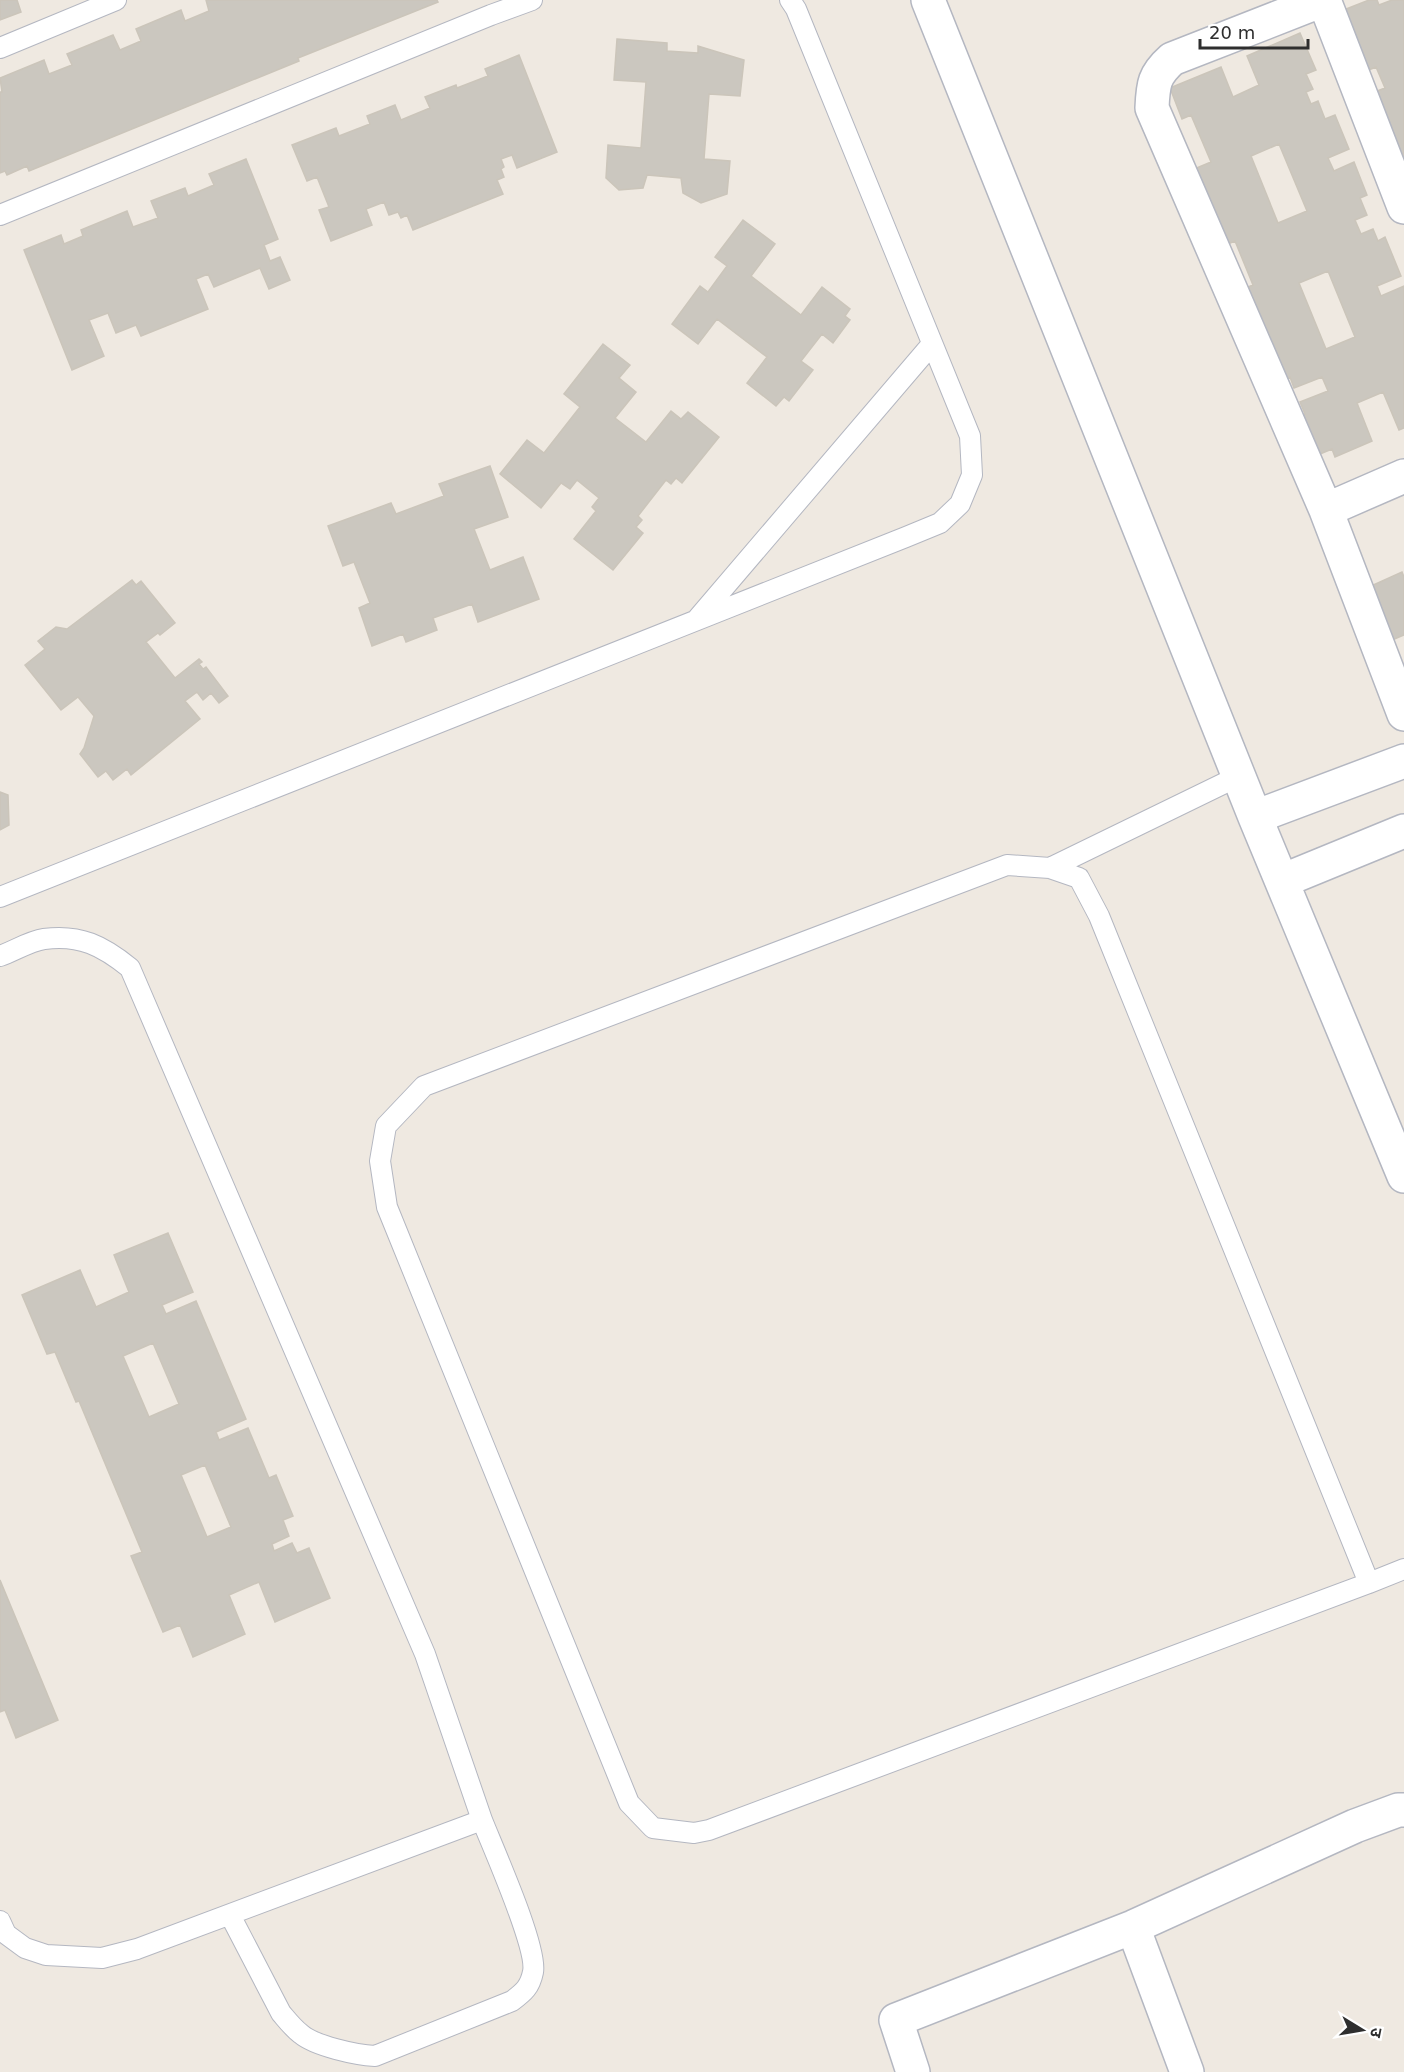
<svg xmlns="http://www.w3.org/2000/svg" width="1404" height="2072" font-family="'DejaVu Sans','Noto Sans Devanagari',sans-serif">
<rect width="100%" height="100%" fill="#efe9e1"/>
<!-- building -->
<path fill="#cbc7bf" stroke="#cbc5ba" stroke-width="1.5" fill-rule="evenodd" d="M0,0h17l4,12 -21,8z
M206,0h231l1,2 -140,56 1,3 -270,110 -2,-5 -20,9 -2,-4 -5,2v-81h2l-2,-14 44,-18 5,14 23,-9 -5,-11 46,-19 7,15 21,-9 -5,-12 45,-19 4,11 24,-10z
M1369,0h8l2,5 13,-5h12v159l-6,2 -31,-66 18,-7 -9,-21 -17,7 -23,-61z
M1300,33l16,37 -10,4 7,15 -7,3 5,12 7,-3 7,18 10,-4 14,34 -21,9 6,13 20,-9 13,33 -7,3 7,17 -12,5 6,14 12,-5 5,12 7,-4 16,39 -24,10 4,10 23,-10v142l-5,2 -16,-38 -26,11 15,38 -37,16 -3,-8 -24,10 -17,-39 14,-6 -5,-12 28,-11 -6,-14 -28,11 -4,-11 -11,5 -38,-92 12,-5 -18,-44 -12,5 -31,-76 19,-8 -20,-47 -9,4 -12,-31 51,-21 12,30 26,-12 -12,-29zM1279,144l28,67 -29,12 -27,-67zM1328,271l27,66 -29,12 -27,-66z
M617,39l50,4v8l31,2v-7l46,14 -4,36 -31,-2 -5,65 26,2 -3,33 -26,9 -18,-10 -2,-15 -34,-3 -4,13 -24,2 -13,-12 2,-33 33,3 5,-66 -32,-2z
M519,55l38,97 -40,16 -5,-13 -11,4 3,8 -3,2 3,8 -7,3 6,14 -90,36 -6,-15 -6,3 -3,-6 -9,3 -5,-13 -18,7 6,16 -41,16 -12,-31 10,-3 -12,-30 -10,4 -15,-36 44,-17 3,8 31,-12 -3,-8 28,-11 6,15 29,-12 -5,-11 31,-12 1,3 31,-12 -3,-7z
M246,159l32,80 -14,6 6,16 10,-4 10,23 -21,9 -9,-21 -46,19 -6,-13 -12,5 12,30 -67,27 -5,-11 -20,8 -8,-20 -19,7 15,36 -32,14 -48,-120 37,-15 3,9 19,-8 -2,-6 46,-19 6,16 25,-9 -7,-17 34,-13 3,8 26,-11 -5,-11z
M743,220l32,24 -24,32 50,39 21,-28 28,22 -5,7 5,4 -17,23 -11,-9 -21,27 12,9 -24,31 -5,-4 -8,9 -29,-23 20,-26 -50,-38 -19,25 -26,-20 28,-38 8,6 19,-26 -12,-9z
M603,344l27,21 -11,13 17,14 -21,26 31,24 25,-31 10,8 7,-7 31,25 -37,46 -6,-5 -5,6 -5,-4 -28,36 4,4 -6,7 7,6 -30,37 -39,-31 22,-28 -4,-4 7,-9 -22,-18 -7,9 -9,-6 -20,25 -41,-34 27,-34 17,13 36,-46 -16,-13z
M490,466l18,51 -34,12 16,41 33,-13 16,42 -61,23 -6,-18 -39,14 4,12 -31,12 -3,-8 -31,12 -13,-38 11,-5 -16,-41 -11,4 -15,-40 63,-23 5,11 48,-18 -5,-12z
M1402,572l2,5v58l-21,9 -14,-57z
M132,580l4,5 5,-4 34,42 -15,12 -2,-2 -12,9 29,36 24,-19 3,3 -3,2 4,5 3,-2 22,29 -9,7 -8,-10 -8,7 -6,-8 -12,9 15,18 -69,56 -4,-6 -14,11 -7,-9 -8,6 -18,-23 4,-6 10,-32 -16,-19 -17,13 -36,-45 20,-16 -7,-8 18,-14 11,2z
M0,792l8,3 1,30 -9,5z
M168,1233l25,59 -31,13 4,9 30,-13 50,118 -30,13 3,8 29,-12 21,50 7,-3 17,41 -10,4 6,16 -17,8 2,7 18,-8 5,10 12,-5 21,50 -55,24 -16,-40 -30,13 16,39 -52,23 -13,-32 -17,7 -32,-76 11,-4 -63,-151 -3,1 -21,-50 -8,2 -25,-59 58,-25 16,37 33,-15 -15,-37zM153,1343l26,61 -30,13 -26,-61zM205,1465l26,62 -24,10 -26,-62z
M0,1580l58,140 -42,18 -11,-28 -5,2z"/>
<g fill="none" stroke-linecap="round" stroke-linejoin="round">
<!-- lane casing -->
<g stroke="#b4b7c1" stroke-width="22">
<path id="lane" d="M0,48l116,-48
M0,215l491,-200 41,-15
M698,618l234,-274
M1050,868l189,-92
M0,897l906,-360 34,-14 20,-19 12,-29 -2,-39 -174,-427 -6,-9
M0,956c14,-5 30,-15 44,-17 36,-5 59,7 86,29l295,686 57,166 -345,129 -35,9 -56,-3 -21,-7 -19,-14 -6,-13
M1369,1583l-270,-667 -20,-38 -29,-10 -43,-3 -583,221 -38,40 -6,35 7,46 242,596 24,25 41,5 15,-3 660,-247 35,-14
M230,1915l51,98c6,7 12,15 20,21 14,12 55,21 74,22l137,-55c12,-9 18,-14 21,-29 5,-24 -40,-124 -51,-152"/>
</g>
<!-- street casing -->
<g stroke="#b4b7c1" stroke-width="36">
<path id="street" d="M928,0l327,817 149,359
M1323,0l-151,59c-18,16 -19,25 -20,49l174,402 78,204
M1324,0l80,207
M1326,510l78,-34
M1255,817l149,-56
M1282,881l122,-50
M1133,1927l54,145
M913,2072l-17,-52 237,-93 222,-101 43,-16h6"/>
</g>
<!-- lane -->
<use href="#lane" stroke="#fff" stroke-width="20"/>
<!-- street -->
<use href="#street" stroke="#fff" stroke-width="33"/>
</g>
<!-- north arrow -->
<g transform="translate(1362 2030) rotate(101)" stroke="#ffffff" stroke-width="4.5" paint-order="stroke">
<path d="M0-4.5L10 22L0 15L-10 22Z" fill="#2e2e2e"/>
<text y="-9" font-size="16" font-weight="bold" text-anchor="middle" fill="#2e2e2e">उ</text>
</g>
<!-- scale -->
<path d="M1200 39v9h108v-9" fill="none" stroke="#2e2e2e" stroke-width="3"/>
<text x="1209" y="39" font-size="18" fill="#2e2e2e" stroke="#ffffff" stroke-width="4.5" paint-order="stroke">20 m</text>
</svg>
